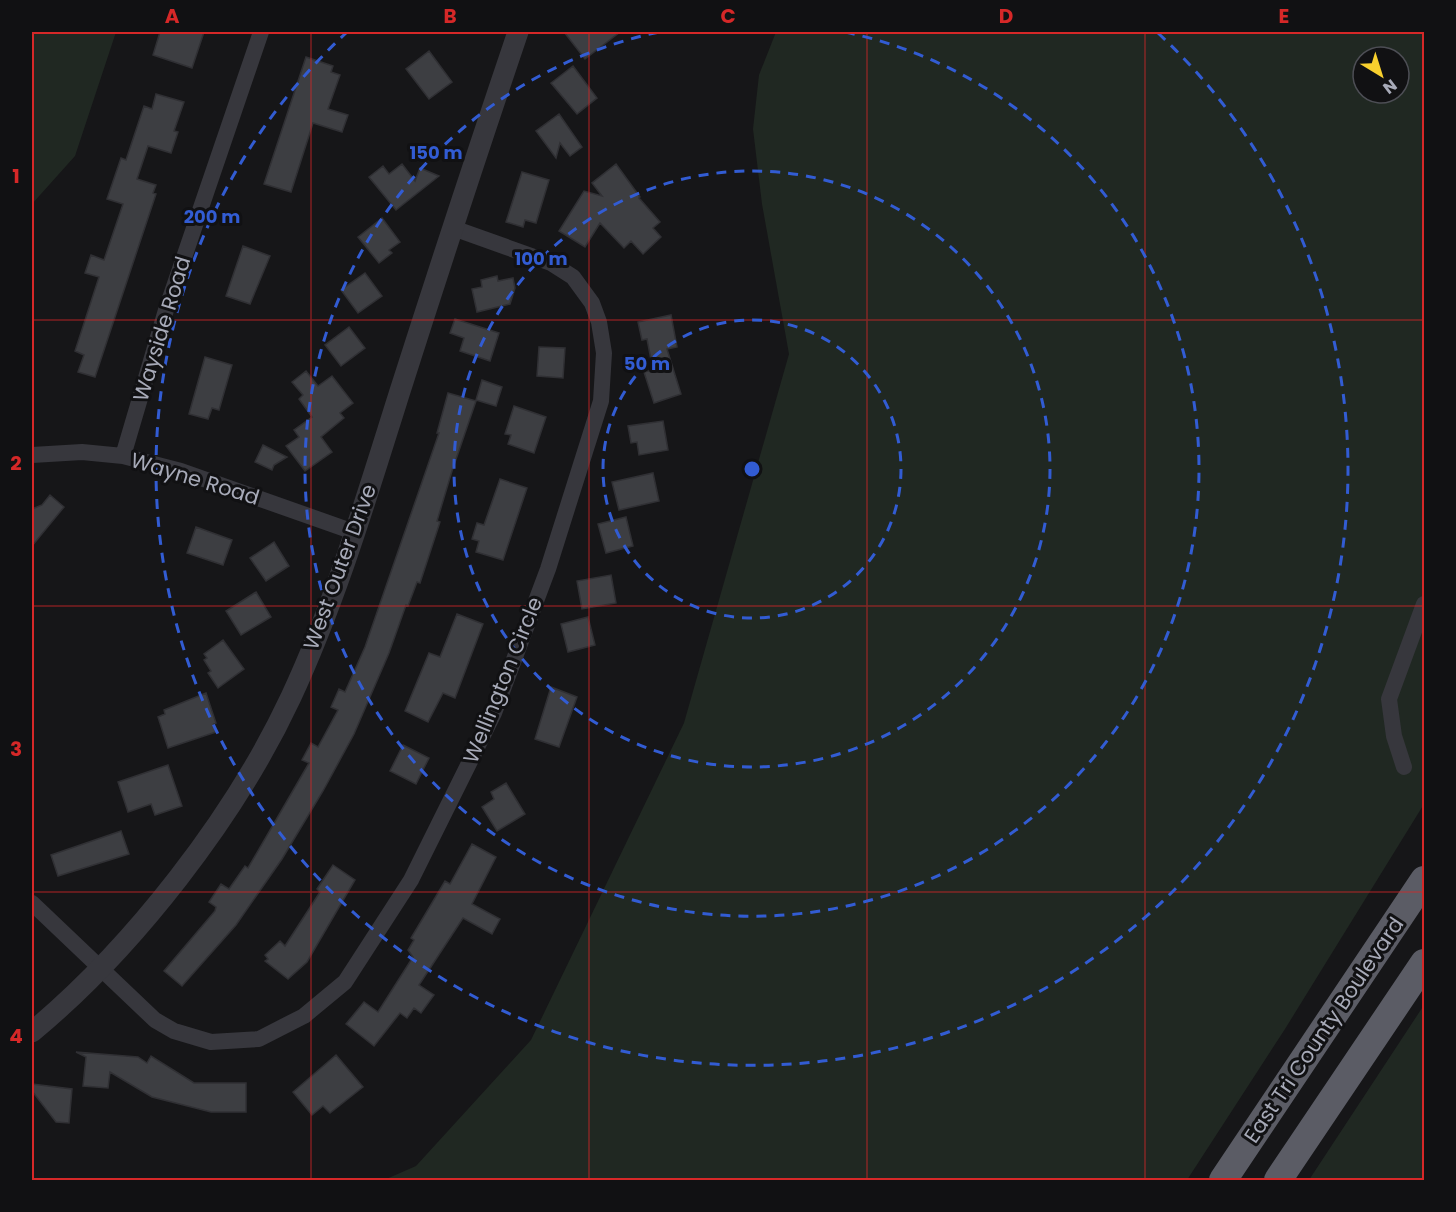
<svg xmlns="http://www.w3.org/2000/svg" width="1456" height="1212" font-family="Poppins,sans-serif">
<rect width="100%" height="100%" fill="#161618"/>
<!-- green -->
<path fill="#202822" fill-rule="evenodd" d="M32,32h84l-41,124 -43,48z
M776,32h648v772l-139,225 -98,151h-803l32,-14 115,-126 153,-317 105,-369 -27,-150 -9,-75 6,-54zM1363,57h36v36h-36z
M1424,1005v175h-115z"/>
<!-- building -->
<path fill="#3d3e42" stroke="#303034" stroke-width="1.5" d="M160,32h44l-12,36 -39,-13z
M564,32h56l-35,27z
M429,51l23,31 -23,17 -23,-30z
M306,57l27,9 -2,6 9,3 -12,34 20,6 -6,17 -29,-9 -22,69 -27,-8z
M573,66l24,32 -20,16 -26,-31z
M156,94l28,8 -10,29 4,1 -7,21 -23,-7 -11,33 19,6 -3,8 3,1 -61,183 -17,-5 6,-17 -9,-4 24,-74 -14,-4 6,-18 13,5 19,-56 -16,-5 14,-41 5,2 18,-54 8,3z
M559,114l23,33 -12,9 -10,-13 -4,15 -20,-27z
M402,164l13,17 5,-13 19,8 -43,34 -27,-33 14,-11 6,8z
M616,164l24,33 -1,1 21,24 -7,6 8,9 -18,17 -12,-13 -7,7 -24,-25 -15,24 -26,-16 25,-40 18,5 -10,-13z
M522,172l27,8 -13,43 -11,-3 -2,7 -17,-5z
M382,218l18,24 -11,8 3,3 -13,10 -21,-26z
M243,246l27,10 -20,48 -24,-8z
M365,273l17,23 -24,17 -17,-23z
M497,276l1,5 15,-3 2,10 -5,16 -33,8 -5,-23 10,-2 -1,-7z
M671,315l6,32 -10,2 14,45 -27,9 -10,-31 9,-2 -6,-31 -5,1 -4,-18z
M455,319l44,14 -9,28 -30,-10 4,-13 -14,-5z
M349,327l16,21 -24,18 -16,-21z
M539,347l26,1 -2,30 -26,-2z
M205,357l27,8 -13,45 -7,-2 -4,11 -19,-5z
M306,371l12,15 14,-10 21,27 -13,10 4,5 -23,19 11,15 -27,19 -19,-25 13,-9 -5,-7 18,-13 -13,-18 4,-4 -11,-13z
M482,380l20,7 -6,19 -20,-6z
M448,393l28,8 -24,70 -15,50 3,1 -20,61 -3,-1 -9,24 -2,-1 -17,48 -35,81 -31,57 -41,68 -46,66 -54,61 -18,-15 51,-60 1,-4 -7,-5 12,-18 8,5 16,-23 3,2 61,-105 -7,-3 9,-17 7,4 20,-37 -7,-3 8,-18 6,3 20,-45 74,-214h-2z
M514,406l32,11 -12,36 -26,-9 3,-9 -6,-1z
M663,421l5,29 -29,5 -2,-13 -6,1 -3,-17z
M263,445l24,12 -13,8 -2,5 -17,-8z
M653,473l6,28 -40,9 -7,-28z
M500,479l27,9 -24,72 -27,-8 3,-11 -7,-2 5,-16 7,2z
M50,495l14,12 -32,39v-37l10,-4z
M626,517l7,29 -27,7 -8,-29z
M196,527l36,13 -9,25 -36,-12z
M274,542l15,24 -23,15 -16,-23z
M611,575l5,28 -34,6 -5,-28z
M256,592l15,25 -30,18 -15,-24z
M457,614l26,10 -28,74 -12,-5 -15,29 -23,-11 24,-58 11,4z
M588,617l7,28 -27,7 -7,-28z
M223,640l21,29 -26,19 -10,-15 3,-2 -7,-11 3,-2 -3,-4z
M551,687l26,10 -18,50 -24,-8z
M206,693l10,30 -2,1 2,8 -48,16 -10,-31 7,-3 -1,-4z
M403,745l26,13 -13,26 -26,-13z
M168,765l14,41 -27,9 -4,-11 -23,8 -10,-30z
M506,783l19,31 -28,17 -15,-24 12,-8 -3,-7z
M121,831l8,23 -71,22 -7,-21z
M472,844l24,13 -24,47 28,15 -8,15 -29,-16 -44,67 15,10 -13,18 -7,-5 -7,10 -7,-5 -26,33 -28,-22 18,-22 14,10 35,-55 -5,-7 6,-10 -3,-2 34,-57 5,3z
M333,865l22,15 -48,82 -19,17 -23,-18 3,-2 -3,-4 15,-14 5,5 35,-54 -3,-3z
M76,1052l62,5 9,6 4,-7 43,27h52v29h-35l-59,-15 -42,-25 -2,16 -25,-2 3,-29z
M336,1055l27,32 -33,26 -7,-7 -11,9 -19,-23z
M32,1084l40,5 -3,34 -13,-1 -24,-31z"/>
<g fill="none" stroke-linecap="round" stroke-linejoin="round">
<!-- minor -->
<path stroke="#37373d" stroke-width="16" d="M32,455l50,-3 41,4 58,15 173,61
M123,456l43,-146 95,-278
M1404,767l-10,-31 -5,-37 35,-95
M32,903l123,117 19,11 37,11 48,-3 45,-23 41,-34 66,-102 83,-167 54,-144 53,-168 3,-48 -5,-31 -7,-19 -19,-26 -22,-14 -98,-35"/>
<!-- tertiary -->
<path stroke="#37373d" stroke-width="21" d="M32,1032c101,-84 203,-215 259,-335 46,-99 77,-205 110,-309 38,-119 77,-238 117,-356"/>
<!-- trunk -->
<path stroke="#5b5c65" stroke-width="28" d="M1223,1180l201,-300
M1278,1180l146,-217"/>
</g>
<!-- grid -->
<path fill="none" stroke="#d62828" stroke-width="1.5" stroke-opacity="0.55" d="M311,32v1148M589,32v1148M867,32v1148M1145,32v1148M32,320h1392M32,606h1392M32,892h1392"/>
<!-- distance rings -->
<g fill="none" stroke="#325cd3" stroke-width="3" stroke-dasharray="10 8">
<circle cx="752" cy="469" r="149"/>
<circle cx="752" cy="469" r="298"/>
<path d="M845 32A447 447 0 1 1 659 32"/>
<path d="M1158 33A596 596 0 1 1 346 33"/>
</g>
<g text-anchor="middle" stroke-width="6" stroke-linejoin="round" paint-order="stroke">
<!-- street labels -->
<g font-size="21" fill="#a7aab8" stroke="#111113">
<text transform="translate(162 329) rotate(-73)" y="7">Wayside Road</text>
<text transform="translate(195 479) rotate(17)" y="7">Wayne Road</text>
<text transform="translate(340 567) rotate(-70)" y="7">West Outer Drive</text>
<text transform="translate(503 680) rotate(-68)" y="7">Wellington Circle</text>
<text transform="translate(1324 1030) rotate(-56)" y="7">East Tri County Boulevard</text>
</g>
</g>
<circle cx="752" cy="469" r="9" fill="#325cd3" stroke="#111113" stroke-width="3"/>
<g font-size="18" text-anchor="middle" font-weight="bold" fill="#325cd3" stroke="#111113" stroke-width="6" stroke-linejoin="round" paint-order="stroke">
<text x="436" y="159">150 m</text>
<text x="212" y="223">200 m</text>
<text x="541" y="265">100 m</text>
<text x="647" y="370">50 m</text>
</g>
<!-- border -->
<rect width="1456" height="1212" fill="none" stroke="#111113" stroke-width="66"/>
<!-- north arrow -->
<g transform="translate(1381 75) rotate(142)"><circle r="28" fill="#111113" stroke="#4d4e55" stroke-width="1.5"/>
<path d="M0-4.5L10 22L0 15L-10 22Z" fill="#f8d02e"/>
<text y="-9" font-size="16" font-weight="bold" text-anchor="middle" fill="#a7aab8">N</text>
</g>
<rect x="33" y="33" width="1390" height="1146" fill="none" stroke="#d62828" stroke-width="2"/>
<g font-size="20" text-anchor="middle" font-weight="bold" fill="#d62828">
<text x="172" y="23">A</text>
<text x="450" y="23">B</text>
<text x="728" y="23">C</text>
<text x="1006" y="23">D</text>
<text x="1284" y="23">E</text>
<text x="16" y="183">1</text>
<text x="16" y="470">2</text>
<text x="16" y="756">3</text>
<text x="16" y="1043">4</text>
</g>
</svg>
